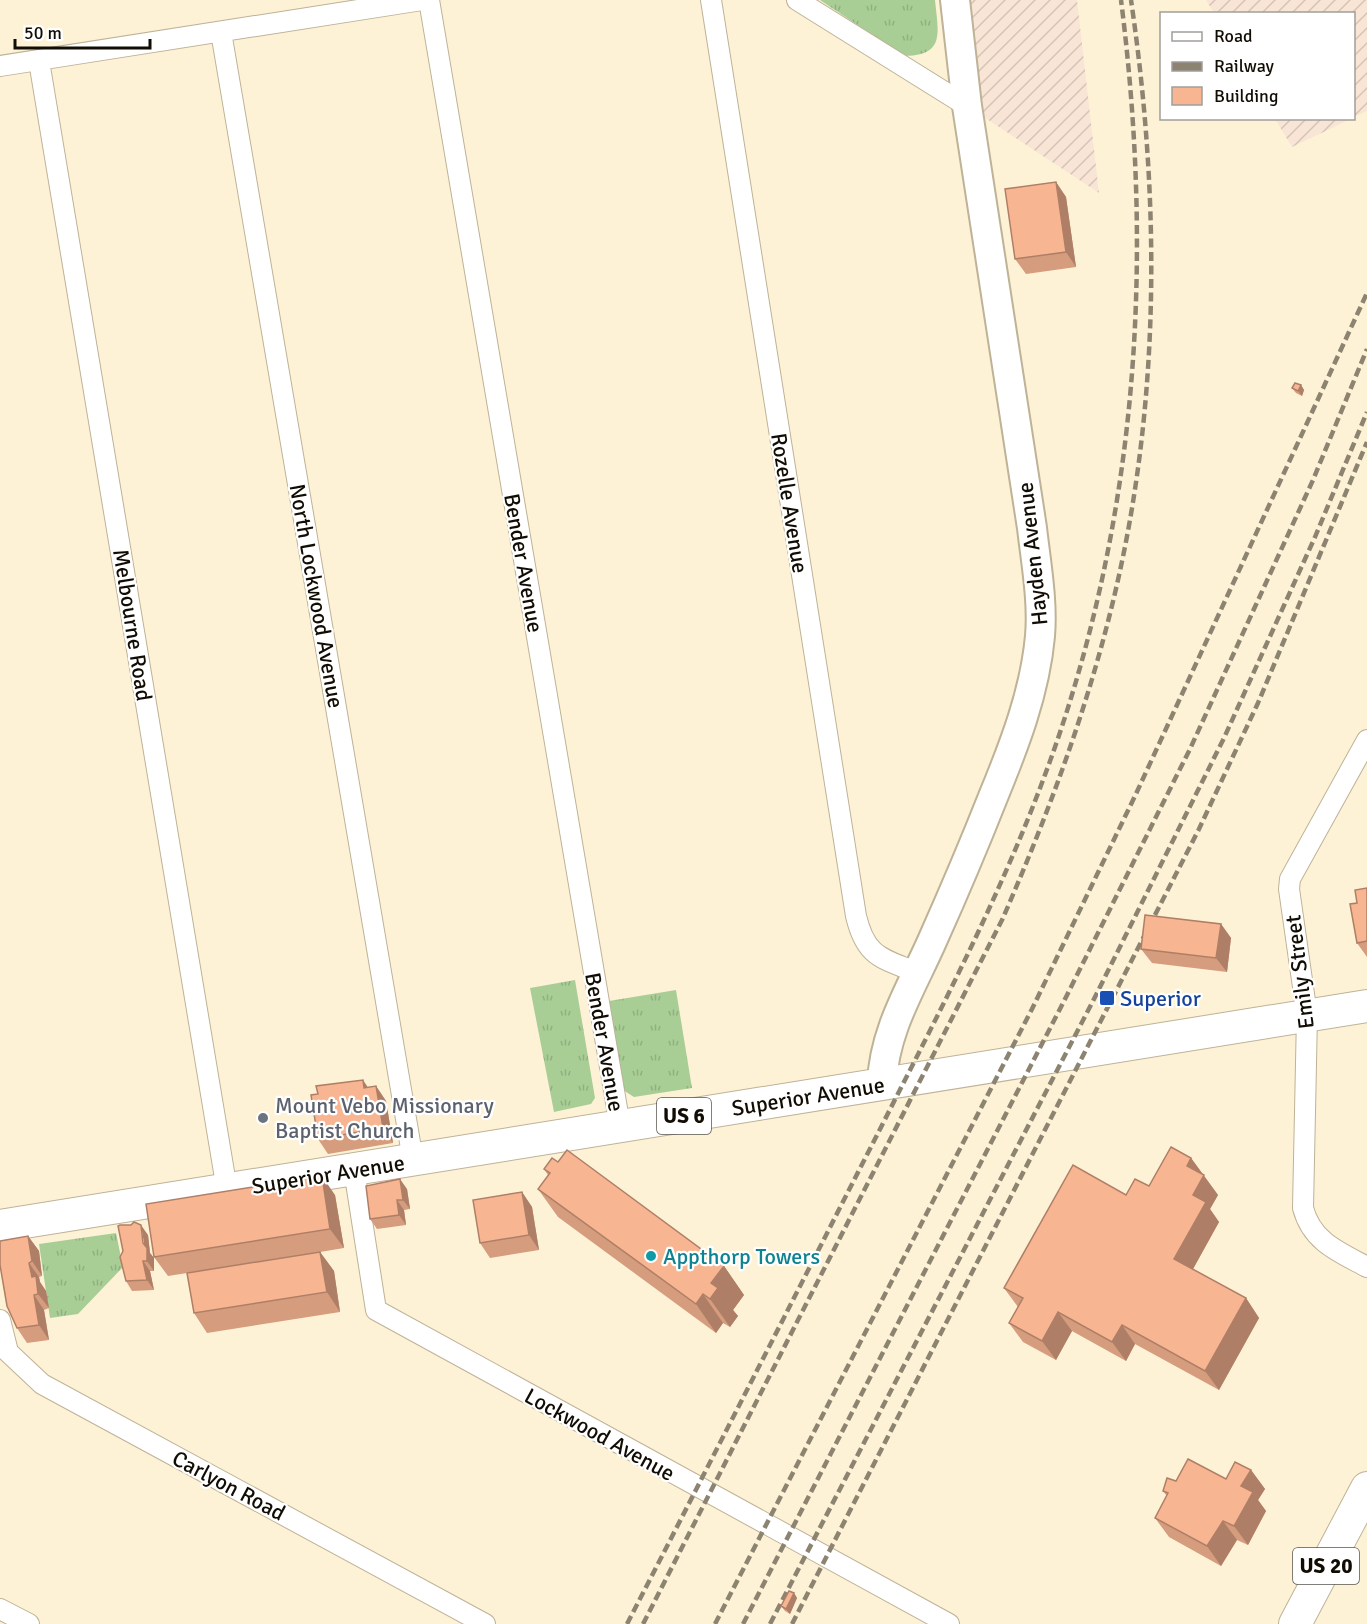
<svg xmlns="http://www.w3.org/2000/svg" width="1367" height="1624" font-family="Signika,sans-serif">
<defs>
<pattern id="industrial-furrows" width="10" height="10" patternUnits="userSpaceOnUse" patternTransform="scale(1.5)"><rect width="10" height="10" fill="#f9e5d6"/><path d="M-1 1l2-2M0 10L10 0M9 11l2-2" fill="none" stroke="#d4c3b6"/></pattern>
<pattern id="grass-tufts" width="24" height="20" patternUnits="userSpaceOnUse" patternTransform="scale(1.5)"><rect width="24" height="20" fill="#a8ce95"/><path d="M3 7l-1-3M5 7V3M7 7l1-3M15 17l-1-3M17 17v-4M19 17l1-3" fill="none" stroke="#90b07f"/></pattern>
</defs>
<rect width="100%" height="100%" fill="#fef2d6"/>
<!-- industrial -->
<path fill="url(#industrial-furrows)" d="M955,0h122l22,193 -132,-87z
M1206,0h161v111l-13,6v-103l-140,-1z
M1275,119h76l-59,28z"/>
<!-- grass -->
<path fill="url(#grass-tufts)" d="M820,0h115c3,32 11,56 -31,56z
M575,980l20,118 -4,6 -37,8 -24,-124z
M676,990l16,98 -58,9 -11,-7 -14,-89z
M116,1233l7,34 -45,47 -28,4 -11,-74z"/>
<g fill="none" stroke-linecap="round" stroke-linejoin="round">
<!-- street casing -->
<g stroke="#beb297" stroke-width="22">
<path id="street" d="M429,0l191,1126
M711,0l145,916c10,42 26,42 62,57
M797,0l170,106
M221,32l192,1128
M39,61l188,1129
M0,66l422,-66
M1367,740l-77,139 -1,10 18,126 -4,193c9,34 36,44 64,59
M354,1170l22,140 573,314
M0,1320l8,32 34,32 443,240
M0,1609l29,15"/>
</g>
<!-- secondary casing -->
<g stroke="#beb297" stroke-width="32">
<path id="secondary" d="M882,1083c2,-53 30,-96 51,-144 21,-47 41,-94 60,-142 21,-51 42,-105 47,-161 3,-35 -4,-73 -8,-108l-65,-422 -12,-106"/>
</g>
<!-- primary casing -->
<g stroke="#beb297" stroke-width="34">
<path id="primary" d="M0,1226l1367,-220
M1295,1624l72,-136"/>
</g>
<!-- street -->
<use href="#street" stroke="#fff" stroke-width="20"/>
<!-- secondary -->
<use href="#secondary" stroke="#fff" stroke-width="28"/>
<!-- primary -->
<use href="#primary" stroke="#fff" stroke-width="32"/>
<!-- rail -->
<path stroke="#8c8371" stroke-width="4.5" stroke-dasharray="9 4.5" stroke-linecap="butt" d="M627,1624c84,-163 167,-326 250,-489 72,-142 147,-283 194,-437 70,-228 80,-462 50,-698
M643,1624l359,-704c57,-130 105,-265 129,-406 29,-170 25,-344 0,-514
M715,1624l317,-615 103,-213 232,-503
M743,1624l319,-619 128,-256 123,-269 54,-131
M770,1624l323,-623 131,-263 91,-201 52,-125
M792,1624l407,-795 59,-126 109,-261"/>
</g>
<!-- wall -->
<path fill="#d59c7e" d="M1056,182l10,15 10,70 -50,7 -11,-15z
M1301,385l3,5 -2,6 -6,-3 -4,-5z
M1367,888v69l-10,-14v-40z
M1221,924l10,14 -4,34 -75,-9 -11,-14z
M376,1086l10,15 7,42 -65,11 -10,-15 50,-52z
M1191,1158l27,37 -8,14 9,13 -26,47 53,29 13,20 -40,72 -84,-46 -9,17 -54,-30 -16,29 -33,-18 -14,-19 9,-16 -14,-19 145,-102z
M544,1169l180,97 20,29 -11,15 5,6 -8,11 -7,-4 -7,10 -158,-116 -20,-28 10,-14z
M407,1189l3,20 -6,1 2,15 -29,4 -7,-10z
M522,1192l10,15 7,43 -49,8 -10,-15z
M335,1195l9,53 -24,4 14,19 6,41 -133,21 -13,-20 -7,-40 -19,3 -14,-19z
M148,1235l2,18 4,5v13h-4l4,19 -22,1 -6,-10z
M28,1236l11,15 3,25 -3,1 1,5 6,9 3,17 -5,2 5,30 -22,3 -10,-15z
M1251,1470l14,19 -7,11 8,11 -18,34 -11,-5 -16,26 -52,-29 -14,-19 12,-22 -4,-5 13,-10 50,-2z
M794,1593l3,5 -7,16 -5,-3 -4,-5z"/>
<!-- shaded-wall -->
<path fill="#ae7f66" d="M1056,182l10,15 10,70 -10,-15z
M1301,385l3,5 -2,6 -4,-5z
M1221,924l10,14 -4,34 -11,-14z
M363,1080l10,15 -9,-7z
M376,1086l10,15 7,42 -10,-15z
M1191,1158l27,37 -8,14 9,13 -31,56 -14,-19 19,-64 -6,-29z
M322,1176l13,19 9,53 -14,-19z
M400,1179l7,10 3,20 -7,-9z
M522,1192l10,15 7,43 -10,-15z
M397,1200l7,10 2,15 -7,-10z
M141,1225l7,10 2,18 4,5v13l-7,-10z
M28,1236l11,15 3,25 -10,-15z
M320,1252l14,19 6,41 -13,-20z
M143,1261l7,10 4,19 -7,-10z
M29,1263l10,14 1,5 6,9 3,17 -11,-14 -6,-17z
M724,1266l20,29 -11,15 5,6 -8,11 -20,-28 1,-16z
M703,1294l20,29 -7,10 -20,-29z
M34,1295l10,15 5,30 -10,-15z
M1246,1298l13,20 -40,72 -14,-19z
M1058,1312l14,19 -16,29 -14,-19z
M1122,1325l13,19 -9,17 -14,-19z
M1251,1470l14,19 -7,11 8,11 -18,34 -14,-19 7,-40z
M1223,1521l14,19 -16,26 -14,-20z
M794,1593l3,5 -7,16 -4,-5z"/>
<!-- building -->
<path fill="#f8b592" stroke="#ae7f66" stroke-width="1.5" d="M1056,182l10,70 -51,7 -10,-70z
M1295,383l6,2 -3,6 -6,-3z
M1367,888v53l-10,2 -7,-39 7,-1 -2,-13z
M1145,915l76,9 -5,34 -75,-9z
M363,1080l1,8 12,-2 7,42 -65,11 -7,-44 7,-1 -2,-8z
M1171,1147l20,11 -4,8 17,9 -11,20 13,7 -32,57 72,39 -41,73 -83,-46 -10,17 -54,-30 -16,29 -33,-18 14,-25 -19,-10 69,-123 53,30 9,-16 14,7z
M567,1150l157,116 -13,17 7,5 -8,11 -7,-5 -7,10 -158,-115 12,-16 -6,-4 8,-11 6,4z
M322,1176l8,53 -176,28 -8,-53z
M400,1179l3,21h-6l2,15 -29,4 -4,-33z
M522,1192l7,43 -49,8 -7,-43z
M134,1222l7,3 2,18 4,5v13h-4l4,19 -21,1 -6,-24 3,-6 -5,-25 2,-1h11z
M28,1236l4,25 -3,2 3,14 4,-1 2,18 -4,1 5,30 -22,3 -10,-22 -7,-41v-24z
M320,1252l7,40 -133,21 -7,-40z
M1188,1459l38,20 9,-17 16,8 -10,16 12,6 -19,34 -11,-5 -16,25 -52,-28 13,-25 -5,-2 4,-13 9,3z
M789,1591l5,2 -8,16 -5,-3z"/>
<!-- markers -->
<rect fill="#1a4fb4" stroke="#fff" stroke-width="2" x="1099" y="990" width="16" height="16" rx="3"/>
<circle fill="#6b7280" stroke="#fff" stroke-width="2" cx="263" cy="1118" r="6"/>
<circle fill="#0f9aa8" stroke="#fff" stroke-width="2" cx="651" cy="1256" r="6"/>
<g text-anchor="middle" stroke-width="4.5" stroke-linejoin="round" paint-order="stroke">
<!-- shield labels -->
<g fill="#fff" stroke="#58564f" stroke-width="1.5">
<rect x="657" y="1098" width="54" height="36" rx="4.5"/>
<rect x="1293" y="1548" width="66" height="36" rx="4.5"/>
</g>
<g font-size="21" font-weight="bold" fill="#110d04">
<text x="684" y="1123">US 6</text>
<text x="1326" y="1573">US 20</text>
</g>
<!-- street labels -->
<g font-size="22" fill="#110d04" stroke="#fff">
<text transform="translate(790 503) rotate(81)" y="8">Rozelle Avenue</text>
<text transform="translate(1032 554) rotate(-96)" y="8">Hayden Avenue</text>
<text transform="translate(524 563) rotate(80)" y="8">Bender Avenue</text>
<text transform="translate(317 596) rotate(80)" y="8">North Lockwood Avenue</text>
<text transform="translate(133 625) rotate(81)" y="8">Melbourne Road</text>
<text transform="translate(1299 972) rotate(-97)" y="8">Emily Street</text>
<text transform="translate(605 1042) rotate(80)" y="8">Bender Avenue</text>
<text transform="translate(808 1096) rotate(-9)" y="8">Superior Avenue</text>
<text transform="translate(328 1174) rotate(-9)" y="8">Superior Avenue</text>
<text transform="translate(600 1434) rotate(29)" y="8">Lockwood Avenue</text>
<text transform="translate(229 1485) rotate(28)" y="8">Carlyon Road</text>
</g>
<!-- transit labels -->
<g font-size="22" fill="#164399" stroke="#fff" text-anchor="start">
<text x="1120" y="1006">Superior</text>
</g>
<!-- worship labels -->
<g font-size="22" fill="#5b616d" stroke="#fff" text-anchor="start">
<text x="275" y="1113">Mount Vebo Missionary<tspan x="275" dy="25">Baptist Church</tspan></text>
</g>
<!-- culture labels -->
<g font-size="22" fill="#0d838f" stroke="#fff" text-anchor="start">
<text x="663" y="1264">Appthorp Towers</text>
</g>
</g>
<!-- legend -->
<rect x="1160" y="12" width="195" height="108" fill="#ffffff" stroke="#a09e9b" stroke-width="1.5"/>
<rect x="1172" y="32" width="30" height="9" fill="#ffffff" stroke="#a09e9b" stroke-width="1.5"/>
<text x="1214" y="42" font-size="18" fill="#110d04">Road</text>
<rect x="1172" y="62" width="30" height="9" fill="#8c8371" stroke="#a09e9b" stroke-width="1.5"/>
<text x="1214" y="72" font-size="18" fill="#110d04">Railway</text>
<rect x="1172" y="87" width="30" height="18" fill="#f8b592" stroke="#a09e9b" stroke-width="1.5"/>
<text x="1214" y="102" font-size="18" fill="#110d04">Building</text>
<!-- scale -->
<path d="M15 39v9h135v-9" fill="none" stroke="#110d04" stroke-width="3"/>
<text x="24" y="39" font-size="18" fill="#110d04" stroke="#ffffff" stroke-width="4.5" paint-order="stroke">50 m</text>
</svg>
